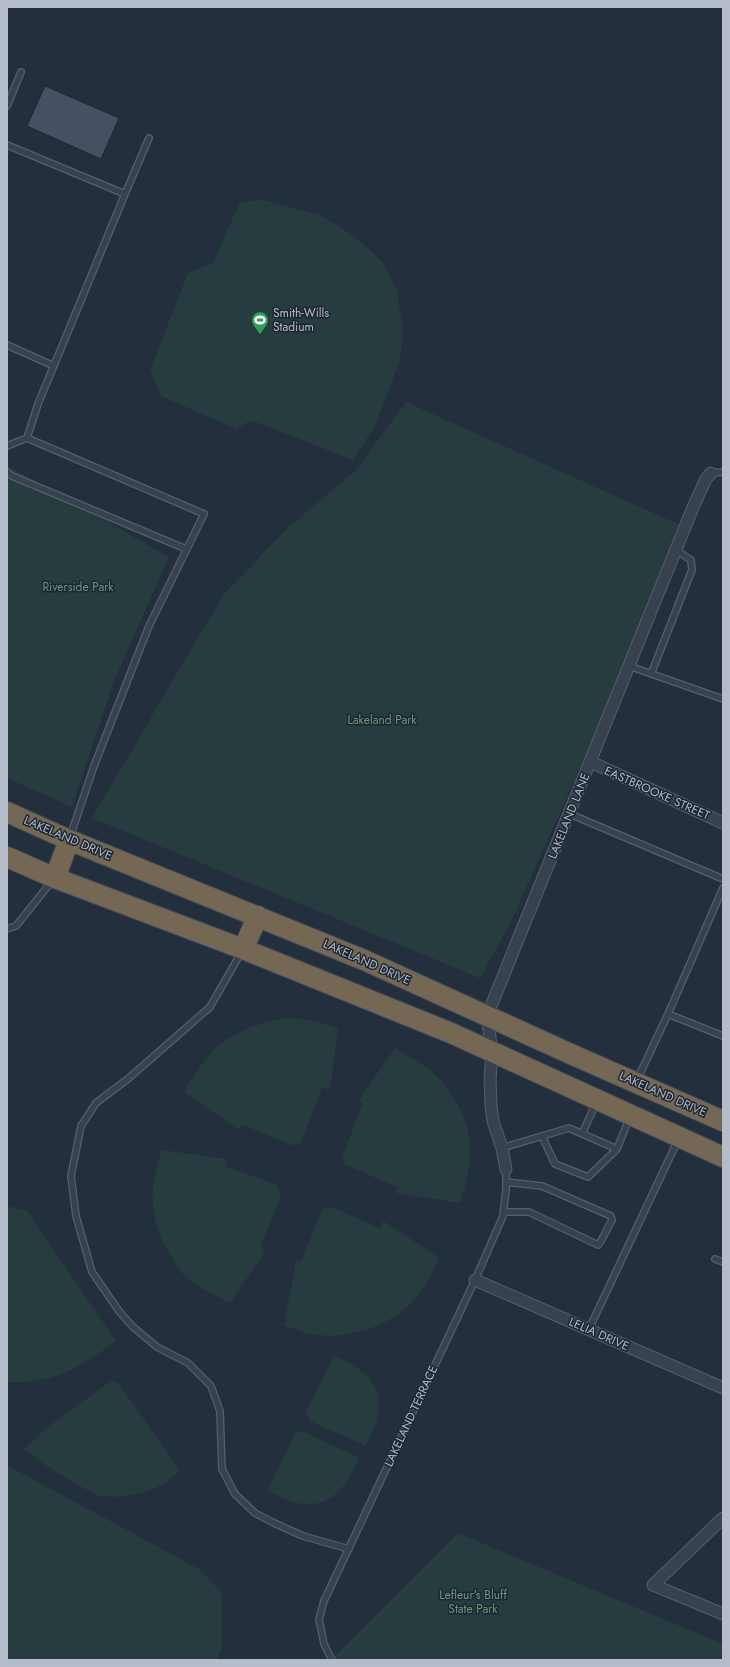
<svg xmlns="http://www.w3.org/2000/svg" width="730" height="1667" font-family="Jost,sans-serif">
<rect width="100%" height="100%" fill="#242f3e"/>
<!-- green -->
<path fill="#263c3f" d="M260,199l59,16 20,11 23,17 21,20 14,28 6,40 -3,29 -24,64 -23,36 -102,-40 -15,9 -75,-33 -11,-26 38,-97 25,-10 26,-59z
M406,402l274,123 -42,122 -41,83 -87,194 -30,54 -388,-160 131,-223 66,-68 67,-57z
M7,465l162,92 -55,124 -42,126 -65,-29z
M286,1018l24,2 28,8 -8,62 -8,-3 -20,54 -9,5 -52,-22 -2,6 -55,-38c28,-48 46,-63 102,-74z
M395,1048c15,9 28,16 41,27 7,6 12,15 17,22 23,35 20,68 7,106l-64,-10 1,-6 -51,-22 -4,-8 21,-54 -5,-2z
M162,1150l65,9 -2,7 52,19 4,11 -20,50 3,7 -34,50c-16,-8 -31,-15 -45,-27 -6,-6 -11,-15 -16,-23 -21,-36 -20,-64 -7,-103z
M7,1206l20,5 89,130c-35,26 -64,44 -109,41z
M331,1207l49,21 3,-7 57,37c-6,12 -12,24 -20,35 -24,31 -65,46 -103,42 -11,-2 -22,-6 -33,-9l12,-66 5,2 21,-52z
M334,1356c46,18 57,46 31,90l-55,-25 -4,-10z
M111,1381l7,2 46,64 15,24 -14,12 -16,8 -28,6 -22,-1 -23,-12 -31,-19 -21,-16 21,-20z
M303,1431l56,27c-13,31 -31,55 -69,43 -8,-2 -15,-7 -22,-11l27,-56z
M7,1465l192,104 23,24v54l-5,13h-210z
M458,1533l265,111v16h-392z"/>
<!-- building -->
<path fill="#455162" stroke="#1f2835" d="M45,86l74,32 -18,41 -74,-33z"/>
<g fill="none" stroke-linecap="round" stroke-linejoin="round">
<!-- lane casing -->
<g stroke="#565f6c" stroke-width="8">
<path id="lane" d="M7,106l14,-34
M7,145l118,49 -87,210 -11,34
M125,194l24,-56
M7,345l47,21
M7,446l20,-8 177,76 -55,112 -55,140 -24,71
M7,472l5,4 174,73
M711,473l12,-1
M629,666l94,33
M651,674l41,-104 -1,-10 -15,-10
M570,814l153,65
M7,929l9,-3 36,-45
M242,951l-32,56 -81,71 -33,25 -15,23 -10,50 5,40 16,56 27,39 13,15 25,21 31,16 23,23 9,25 2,58 13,25 20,19 17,9 31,14 46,13
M668,1014l55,-126
M637,1080l31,-66 55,22
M582,1134l14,-31
M542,1136l13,28 33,13 29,-28
M502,1148l67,-20 48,21 12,-30
M503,1212h26l69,33 3,-4 11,-21 -1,-4 -69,-30 -36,-4
M715,1259l8,3
M589,1329l89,-189
M332,1660l-8,-16 -5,-25 5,-18 151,-321 28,-64 3,-27v-20"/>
</g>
<!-- street casing -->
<g stroke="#565f6c" stroke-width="13">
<path id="street" d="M591,762l132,61
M506,1169l-4,-21 -9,-27 -2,-15 -1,-26 2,-28 -5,-36 207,-511 12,-26 5,-6
M475,1280l248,108
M723,1518l-70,67 70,29"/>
</g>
<!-- highway casing -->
<g stroke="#434c59" stroke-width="22">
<path id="highway" d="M7,812l62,28 295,120 209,95 150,66
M7,857l48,21 188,71 208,84 272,124
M55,878l14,-38
M243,949l15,-33"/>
</g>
<!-- lane -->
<use href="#lane" stroke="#38414e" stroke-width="5.5"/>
<!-- street -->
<use href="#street" stroke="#38414e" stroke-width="11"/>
<!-- highway -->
<use href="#highway" stroke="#746855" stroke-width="20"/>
</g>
<!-- icons -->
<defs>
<g id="stadium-pin" transform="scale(0.9)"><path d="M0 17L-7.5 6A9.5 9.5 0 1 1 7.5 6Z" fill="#2e9e5b" stroke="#1d2633"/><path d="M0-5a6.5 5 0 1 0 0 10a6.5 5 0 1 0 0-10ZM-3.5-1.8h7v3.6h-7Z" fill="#fff"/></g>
</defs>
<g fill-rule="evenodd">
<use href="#stadium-pin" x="260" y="320"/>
</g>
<g text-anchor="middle" stroke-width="3" stroke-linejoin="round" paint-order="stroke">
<!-- poi labels -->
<g font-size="12" fill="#b4bcc9" stroke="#1d2633" text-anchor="start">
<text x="273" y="317">Smith-Wills<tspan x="273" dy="14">Stadium</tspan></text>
</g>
<!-- park labels -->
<g font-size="12" fill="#6b9a76" stroke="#1d2633">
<text x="78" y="591">Riverside Park</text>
<text x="382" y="724">Lakeland Park</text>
<text x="473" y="1599">Lefleur's Bluff<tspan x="473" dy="14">State Park</tspan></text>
</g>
<!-- street labels -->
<g font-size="12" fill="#b4bcc9" stroke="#1d2633">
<text transform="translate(657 793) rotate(24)" y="4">EASTBROOKE STREET</text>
<text transform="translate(569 816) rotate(-68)" y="4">LAKELAND LANE</text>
<text transform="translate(68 838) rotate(23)" y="4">LAKELAND DRIVE</text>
<text transform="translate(367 962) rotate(24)" y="4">LAKELAND DRIVE</text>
<text transform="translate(663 1094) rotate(24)" y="4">LAKELAND DRIVE</text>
<text transform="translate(599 1334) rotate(24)" y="4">LELIA DRIVE</text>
<text transform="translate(411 1416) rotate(-65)" y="4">LAKELAND TERRACE</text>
</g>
</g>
<!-- border -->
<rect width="730" height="1667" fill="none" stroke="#b4bcc9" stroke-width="16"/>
</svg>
